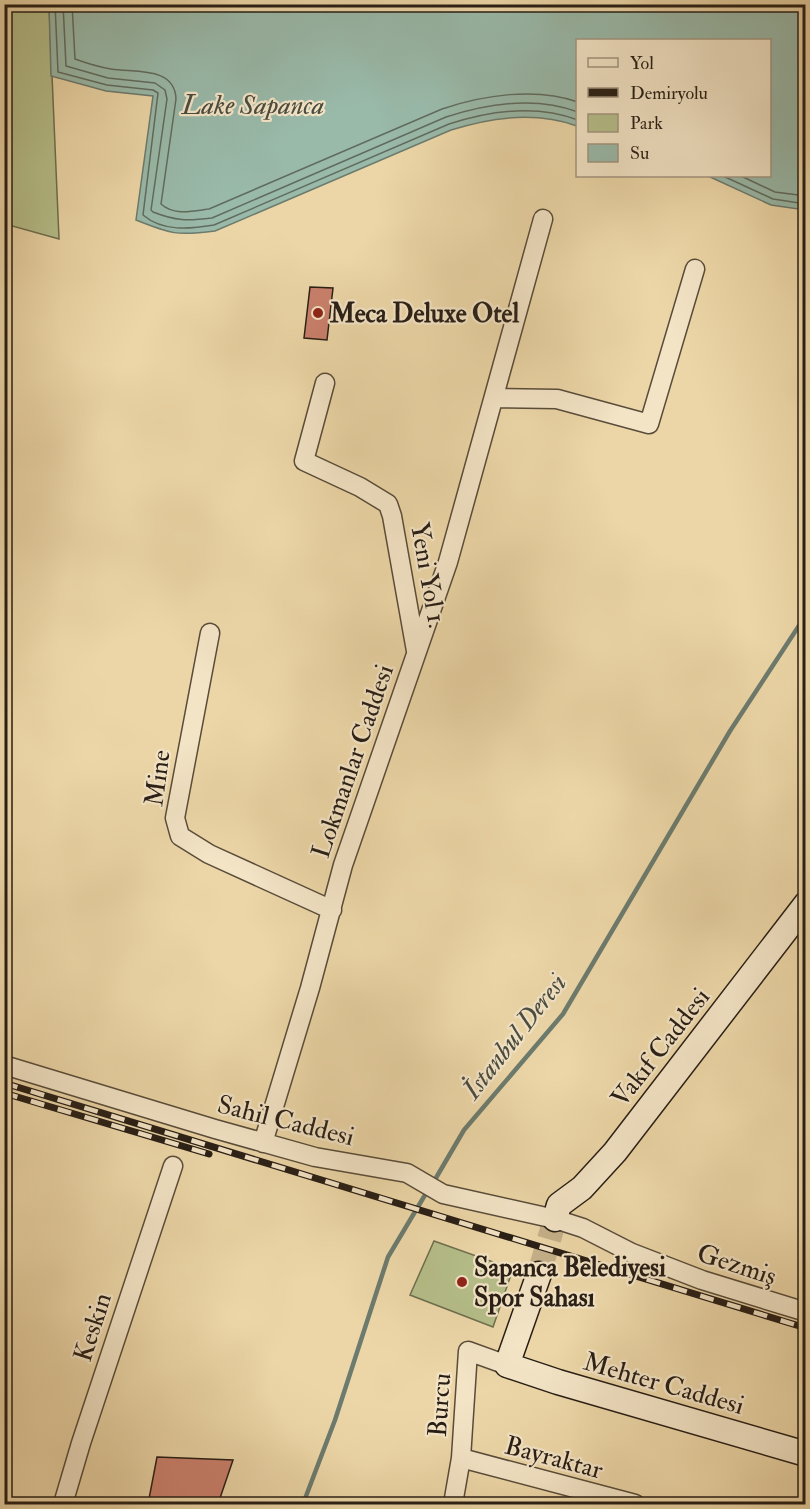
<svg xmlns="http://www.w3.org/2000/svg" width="810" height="1509" font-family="'IM FELL Double Pica',serif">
<rect width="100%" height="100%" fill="#ecd6a7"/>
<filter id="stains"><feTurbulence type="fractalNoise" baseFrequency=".00333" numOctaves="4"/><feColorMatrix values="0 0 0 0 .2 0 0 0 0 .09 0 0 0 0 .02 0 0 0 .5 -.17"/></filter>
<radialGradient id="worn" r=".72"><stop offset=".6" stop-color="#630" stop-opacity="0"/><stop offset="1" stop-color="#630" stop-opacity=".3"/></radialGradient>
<!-- green -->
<path fill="#b5be89" stroke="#6e6e4f" stroke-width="1.5" d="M4,5h45l10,234 -54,-15z
M434,1241l79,28 -20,58 -83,-32z"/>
<!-- water -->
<path fill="#99b9a9" stroke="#6c7b6e" stroke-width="1.5" d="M49,5h756v205l-34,-5 -63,-29h62v-136h-192l-1,86c-41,-15 -85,-9 -126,4l-236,101c-38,5 -44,3 -79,-11l17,-124 -47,-5 -55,-15z"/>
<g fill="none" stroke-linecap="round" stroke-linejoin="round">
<!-- shore -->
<path stroke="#606c5f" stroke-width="1.5" d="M55,4l3,68 49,13 46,5 5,3 -15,122c20,17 47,14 71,10l235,-101c40,-13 87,-20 129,-4
M63,4l3,62 42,12 47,5 10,7 2,9 -16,111 2,2c23,9 34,9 59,6l234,-101c40,-13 90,-21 132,-5
M72,4l3,55c11,4 24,8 36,10 23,4 64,-3 65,30l-15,105c13,12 32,7 48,5l233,-100c41,-14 94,-22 136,-7
M723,176l50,23 33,5
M741,176l34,16 31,4"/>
<!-- stream -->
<path stroke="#6c7b6e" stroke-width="4.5" d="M433,1183l31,-53 99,-116 167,-283 76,-116
M303,1504l32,-84 53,-163 40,-67"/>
</g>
<!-- building -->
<path fill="#ca806c" stroke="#281e15" stroke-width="1.5" d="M310,287l23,1 -6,52 -23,-2z
M157,1457l76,3 -15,44h-70z"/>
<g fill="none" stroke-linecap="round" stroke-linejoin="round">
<!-- secondary-tunnel -->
<path stroke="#c5b18a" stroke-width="24" stroke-dasharray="24 12" stroke-linecap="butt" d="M539,1274l16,-55"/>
<!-- street casing -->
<g stroke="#594c3a" stroke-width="21">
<path id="street" d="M325,383l-21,78 56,26 28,17 4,12 24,135
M495,398l62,1 92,25 46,-155
M210,633l-35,185 5,18 29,18 123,56
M4,1065l211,64 100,28 92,16 36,21 112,25 28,9 49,25 70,27 104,32
M263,1143l47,-155 33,-123 105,-303 95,-343
M461,1458l174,46
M63,1504l18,-61 92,-277
M453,1504l8,-46 7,-107 39,14"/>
</g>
<!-- secondary casing -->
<g stroke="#281e15" stroke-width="27">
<path id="secondary" d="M555,1219l4,-14 23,-17 33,-36 191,-248
M539,1274l-32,91 51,17 248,72"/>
</g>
<!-- street -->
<use href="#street" stroke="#f3e4c6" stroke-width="18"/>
<!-- secondary -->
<use href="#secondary" stroke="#f3e4c6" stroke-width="24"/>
<!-- rail casing -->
<g stroke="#281e15" stroke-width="7">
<path id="rail" d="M4,1083l802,245
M4,1093l205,61"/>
</g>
<!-- rail -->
<use href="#rail" stroke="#f3e4c6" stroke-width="4.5" stroke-dasharray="14" stroke-linecap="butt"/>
</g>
<!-- markers -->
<g fill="#8f2418" stroke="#f3e4c6" stroke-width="2">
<circle cx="318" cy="313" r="6"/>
<circle cx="462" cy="1282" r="6"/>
</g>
<g text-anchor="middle" stroke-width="4.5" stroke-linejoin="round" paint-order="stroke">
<!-- poi labels -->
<g font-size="26" font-weight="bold" fill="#281e15" stroke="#f3e4c6" text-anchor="start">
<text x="330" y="322">Meca Deluxe Otel</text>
<text x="474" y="1276">Sapanca Belediyesi<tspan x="474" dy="30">Spor Sahası</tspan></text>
</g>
<!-- street labels -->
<g font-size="26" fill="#281e15" stroke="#f3e4c6">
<text transform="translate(429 575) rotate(80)" y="9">Yeni Yol 1.</text>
<text transform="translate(352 761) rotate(-71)" y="9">Lokmanlar Caddesi</text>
<text transform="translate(157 778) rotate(-82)" y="9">Mine</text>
<text transform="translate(660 1047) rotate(-52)" y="9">Vakıf Caddesi</text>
<text transform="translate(286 1120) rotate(14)" y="9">Sahil Caddesi</text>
<text transform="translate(737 1264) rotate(18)" y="9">Gezmiş</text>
<text transform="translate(92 1327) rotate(-72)" y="9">Keskin</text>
<text transform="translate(664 1383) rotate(16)" y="9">Mehter Caddesi</text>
<text transform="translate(439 1405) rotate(-86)" y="9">Burcu</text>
<text transform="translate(554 1457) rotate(15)" y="9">Bayraktar</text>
</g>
<!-- water labels -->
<g font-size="27" font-style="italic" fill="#4a4c41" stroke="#f3e4c6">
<text x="253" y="114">Lake Sapanca</text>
<text transform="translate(514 1036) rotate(-52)" y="9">İstanbul Deresi</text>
</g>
</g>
<!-- margin -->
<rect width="810" height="1509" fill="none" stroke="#ecd6a7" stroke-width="24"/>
<rect x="6" y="6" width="798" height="1497" fill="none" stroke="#281e15" stroke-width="3"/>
<rect x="12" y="12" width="786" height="1485" fill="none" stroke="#281e15" stroke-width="1.5"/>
<!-- legend -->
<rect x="576" y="39" width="195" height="138" fill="#f3e4c6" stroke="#a2957f" stroke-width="1.5"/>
<rect x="588" y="58" width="30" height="9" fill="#f3e4c6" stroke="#a2957f" stroke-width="1.5"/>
<text x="630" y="69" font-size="18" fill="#281e15">Yol</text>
<rect x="588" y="88" width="30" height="9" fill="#281e15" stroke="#a2957f" stroke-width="1.5"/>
<text x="630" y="99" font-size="18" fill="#281e15">Demiryolu</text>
<rect x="588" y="114" width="30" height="18" fill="#b5be89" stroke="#a2957f" stroke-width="1.5"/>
<text x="630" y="129" font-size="18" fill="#281e15">Park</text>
<rect x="588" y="144" width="30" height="18" fill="#99b9a9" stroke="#a2957f" stroke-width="1.5"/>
<text x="630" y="159" font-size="18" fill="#281e15">Su</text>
<rect width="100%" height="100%" filter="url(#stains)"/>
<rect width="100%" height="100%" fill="url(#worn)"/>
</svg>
